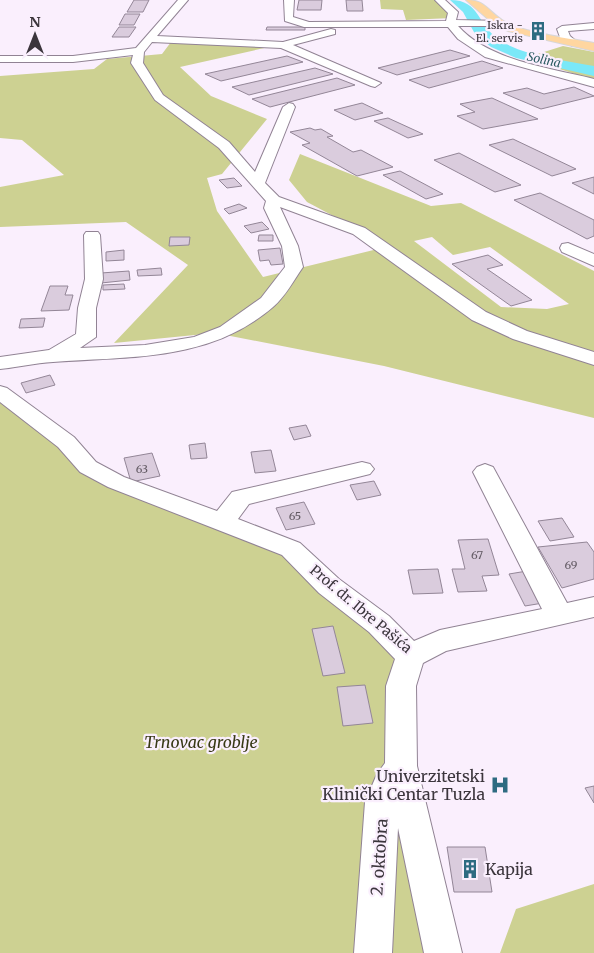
<svg xmlns="http://www.w3.org/2000/svg" width="594" height="953" font-family="Merriweather,serif">
<rect width="100%" height="100%" fill="#faeffd"/>
<!-- green -->
<path fill="#cdd192" fill-rule="evenodd" d="M380,0h56l16,18 -46,2 -3,-10 -22,-1z
M171,42l98,5 -89,20 31,29 56,23 -45,55 -15,4 10,33 46,66 127,-31 -83,-44 -18,-22 11,-26 131,52 30,-3 133,68v147l-210,-52 -169,-33 -101,10 74,-78 -62,-43 -126,5v-40l64,-12 -42,-35 -22,-2v-62l94,-7 13,-10 55,-5zM432,237l21,18 37,-8 79,57 -22,5 -46,-2 -87,-66z
M563,46l31,6v28l-69,-22z
M0,392l88,75 203,82 120,107 -10,30 42,267h-443z
M594,884v69h-94l16,-44z"/>
<g fill="none" stroke-linecap="round" stroke-linejoin="round">
<!-- river -->
<path fill="#7ae8f8" fill-rule="evenodd" d="M450,0c31,0 26,25 51,41 26,16 63,19 93,25v10l-78,-18 -25,-11 -16,-13 -12,-22z"/>
</g>
<!-- building -->
<path fill="#daccdd" stroke="#938697" d="M134,0h15l-6,12h-16z
M299,0h23l-1,10h-24z
M346,0h16l1,11h-16z
M125,14h15l-6,11h-15z
M119,27h17l-7,10h-17z
M267,27h38v3h-39z
M450,50l20,6 -73,19 -19,-7z
M287,56l16,6 -82,19 -16,-7z
M482,61l21,7 -74,20 -20,-8z
M315,68l18,6 -84,21 -17,-8z
M337,78l18,7 -85,22 -18,-8z
M574,87l20,9 -53,13 -38,-16 24,-5 17,6z
M492,98l46,21 -55,10 -26,-13 18,-4 -15,-8z
M362,103l21,10 -28,7 -21,-10z
M388,118l35,16 -15,4 -34,-17z
M310,128l5,2 6,-1 12,7 -6,1 26,15 8,-2 32,17 -36,9 -55,-31 8,-2 -20,-11z
M513,139l63,30 -24,7 -63,-31z
M459,153l62,32 -26,7 -61,-32z
M400,171l43,23 -17,5 -43,-24z
M594,177v17l-22,-11z
M234,178l8,8 -15,2 -8,-8z
M540,193l54,27v16l-7,3 -73,-39z
M239,204l8,4 -18,6 -5,-5z
M262,222l7,7 -18,4 -7,-7z
M259,235h14v6h-15z
M170,237h20l-1,8 -20,1z
M280,248l3,16 -12,1 -2,-5 -9,1 -2,-11z
M124,250v10l-18,1v-9z
M488,255l15,10 -16,4 45,31 -21,6 -59,-42z
M161,268l1,7 -24,1 -1,-6z
M129,271l1,9 -29,3v-10z
M124,284l1,5 -22,1v-5z
M50,286h18l-3,9h8l-4,15 -28,1z
M45,318l-2,9 -24,1 2,-9z
M50,375l5,10 -29,8 -5,-10z
M306,425l5,11 -17,4 -5,-12z
M205,443l2,15 -16,1 -2,-14z
M271,450l5,21 -21,2 -4,-21z
M152,453l8,23 -29,6 -7,-24z
M374,481l7,14 -24,5 -7,-15z
M304,502l11,22 -29,6 -10,-22z
M562,518l12,19 -24,4 -12,-20z
M488,539l11,36 -17,1 5,15 -29,1 -6,-23h13l-7,-29z
M587,542l7,10v27l-32,9 -24,-41z
M438,569l5,24 -30,1 -5,-24z
M527,571l16,32 -18,3 -16,-32z
M333,626l12,47 -22,3 -11,-47z
M365,685l8,38 -30,3 -6,-39z
M594,786v17l-9,-15z
M447,847h38l7,45h-38z"/>
<g fill="none" stroke-linecap="round" stroke-linejoin="round">
<!-- minor casing -->
<g stroke="#918394" stroke-width="2">
<path id="minor" d="M178,0h10l-31,36 126,6 48,-13 4,1v4l-42,11 88,38 -6,4 -4,-1 -90,-38 -129,-6 -8,10 -1,11 20,32 66,47 26,30 28,-65 6,-4 4,1 2,3 -30,76 14,14 86,31 121,84 41,19 67,21v13l-81,-26 -41,-19 -119,-86 -73,-27 18,39 5,21c-9,13 -18,30 -30,40 -64,55 -141,49 -220,55 -18,1 -35,5 -53,7v-12l49,-7 27,-16 2,-26 7,-29 -1,-44 2,-3h12l2,3 3,44 -7,29v29l-16,11 65,-3 49,-8 26,-10 41,-29 24,-31 -3,-21 -18,-38 2,-7 -47,-53 -64,-48 -24,-37 2,-8 -60,7h-73v-6h73l63,-8z
M284,0h10l-1,17 16,5 137,-1 2,-8 -13,-13h10l13,12 -2,8 47,1v4l-4,1h-41c31,35 93,42 136,53v8l-109,-30 -27,-18 -10,-12h-144l-19,-6z
M594,23v6l-26,2 2,5 8,7 -5,3 -12,-6 -4,-11 5,-3z
M568,243l26,11v12l-32,-14 -2,-4 2,-4z
M0,386l7,2 67,49 22,25 28,15 93,34 15,-19 130,-30 8,2 4,5 -4,5 -121,30 -11,15 62,24 39,36 50,37 25,25 26,-11 102,-21 -69,-137 4,-5 8,-3 8,3 74,136 27,-6v20l-148,34 -23,12 -7,23 1,80 45,187h-38l-26,-125 -6,125h-38l11,-151 12,-28 8,-11 1,-77 9,-27 -26,-27 -50,-39 -37,-38 -174,-68 -28,-15 -22,-25 -58,-45z"/>
</g>
<!-- major casing -->
<g stroke="#d8d7d8" stroke-width="2">
<path id="major" d="M466,0c19,0 21,10 36,20 19,13 68,18 92,23v8l-86,-20 -13,-6z"/>
</g>
<!-- minor -->
<use href="#minor" fill="#fff" fill-rule="evenodd"/>
<!-- major -->
<use href="#major" fill="#ffd6a0" fill-rule="evenodd"/>
</g>
<!-- icons -->
<defs>
<g id="building-bare" transform="scale(1.5)"><path d="M-4-6H4V6H1V3H-1V6H-4ZM-2.5-4.3h1.7v1.8h-1.7ZM.8-4.3h1.7v1.8H.8ZM-2.5-1h1.7V.8h-1.7ZM.8-1h1.7V.8H.8Z" fill="#2d6b81" stroke="#faeffd" stroke-width="2.5" paint-order="stroke"/></g>
<g id="hospital-bare" transform="scale(1.5)"><path d="M-5-5h3v3.5h4V-5h3V5h-3V1.5h-4V5h-3Z" fill="#2d6b81" stroke="#faeffd" stroke-width="2.5" paint-order="stroke"/></g>
</defs>
<g fill-rule="evenodd">
<use href="#building-bare" x="538" y="31"/>
<use href="#hospital-bare" x="500" y="785"/>
<use href="#building-bare" x="470" y="869"/>
</g>
<g text-anchor="middle" stroke-width="4.5" stroke-linejoin="round" paint-order="stroke">
<!-- far-poi labels -->
<g font-size="11" fill="#3b353c" stroke="#faeffd" text-anchor="end">
<text x="523" y="29">Iskra -<tspan x="523" dy="13">El. servis</tspan></text>
</g>
<!-- number labels -->
<g font-size="11" fill="#635b64">
<text x="142" y="473">63</text>
<text x="295" y="520">65</text>
<text x="477" y="559">67</text>
<text x="571" y="569">69</text>
</g>
<!-- far-water labels -->
<g font-size="12" font-style="italic" fill="#2b5b62" stroke="#faeffd">
<text transform="translate(544 60) rotate(12)" y="4">Solina</text>
</g>
<!-- street labels -->
<g font-size="14" fill="#3b353c" stroke="#faeffd">
<text transform="translate(361 609) rotate(40)" y="5">Prof. dr. Ibre Pašića</text>
</g>
<!-- near-park labels -->
<g font-size="16" font-style="italic" fill="#383916" stroke="#faeffd">
<text x="201" y="748">Trnovac groblje</text>
</g>
<!-- near-poi labels -->
<g font-size="16" fill="#3b353c" stroke="#faeffd" text-anchor="end">
<text x="485" y="782">Univerzitetski<tspan x="485" dy="18">Klinički Centar Tuzla</tspan></text>
<text x="485" y="875" text-anchor="start">Kapija</text>
</g>
<!-- near-street labels -->
<g font-size="16" fill="#3b353c" stroke="#faeffd">
<text transform="translate(379 857) rotate(-86)" y="6">2. oktobra</text>
</g>
</g>
<!-- north arrow -->
<g transform="translate(35 35)" stroke="#faeffd" stroke-width="4" paint-order="stroke">
<path d="M0-4L9 19L0 12L-9 19Z" fill="#3b353c"/>
<text y="-8" font-size="14" font-weight="bold" text-anchor="middle" fill="#3b353c">N</text>
</g>
</svg>
